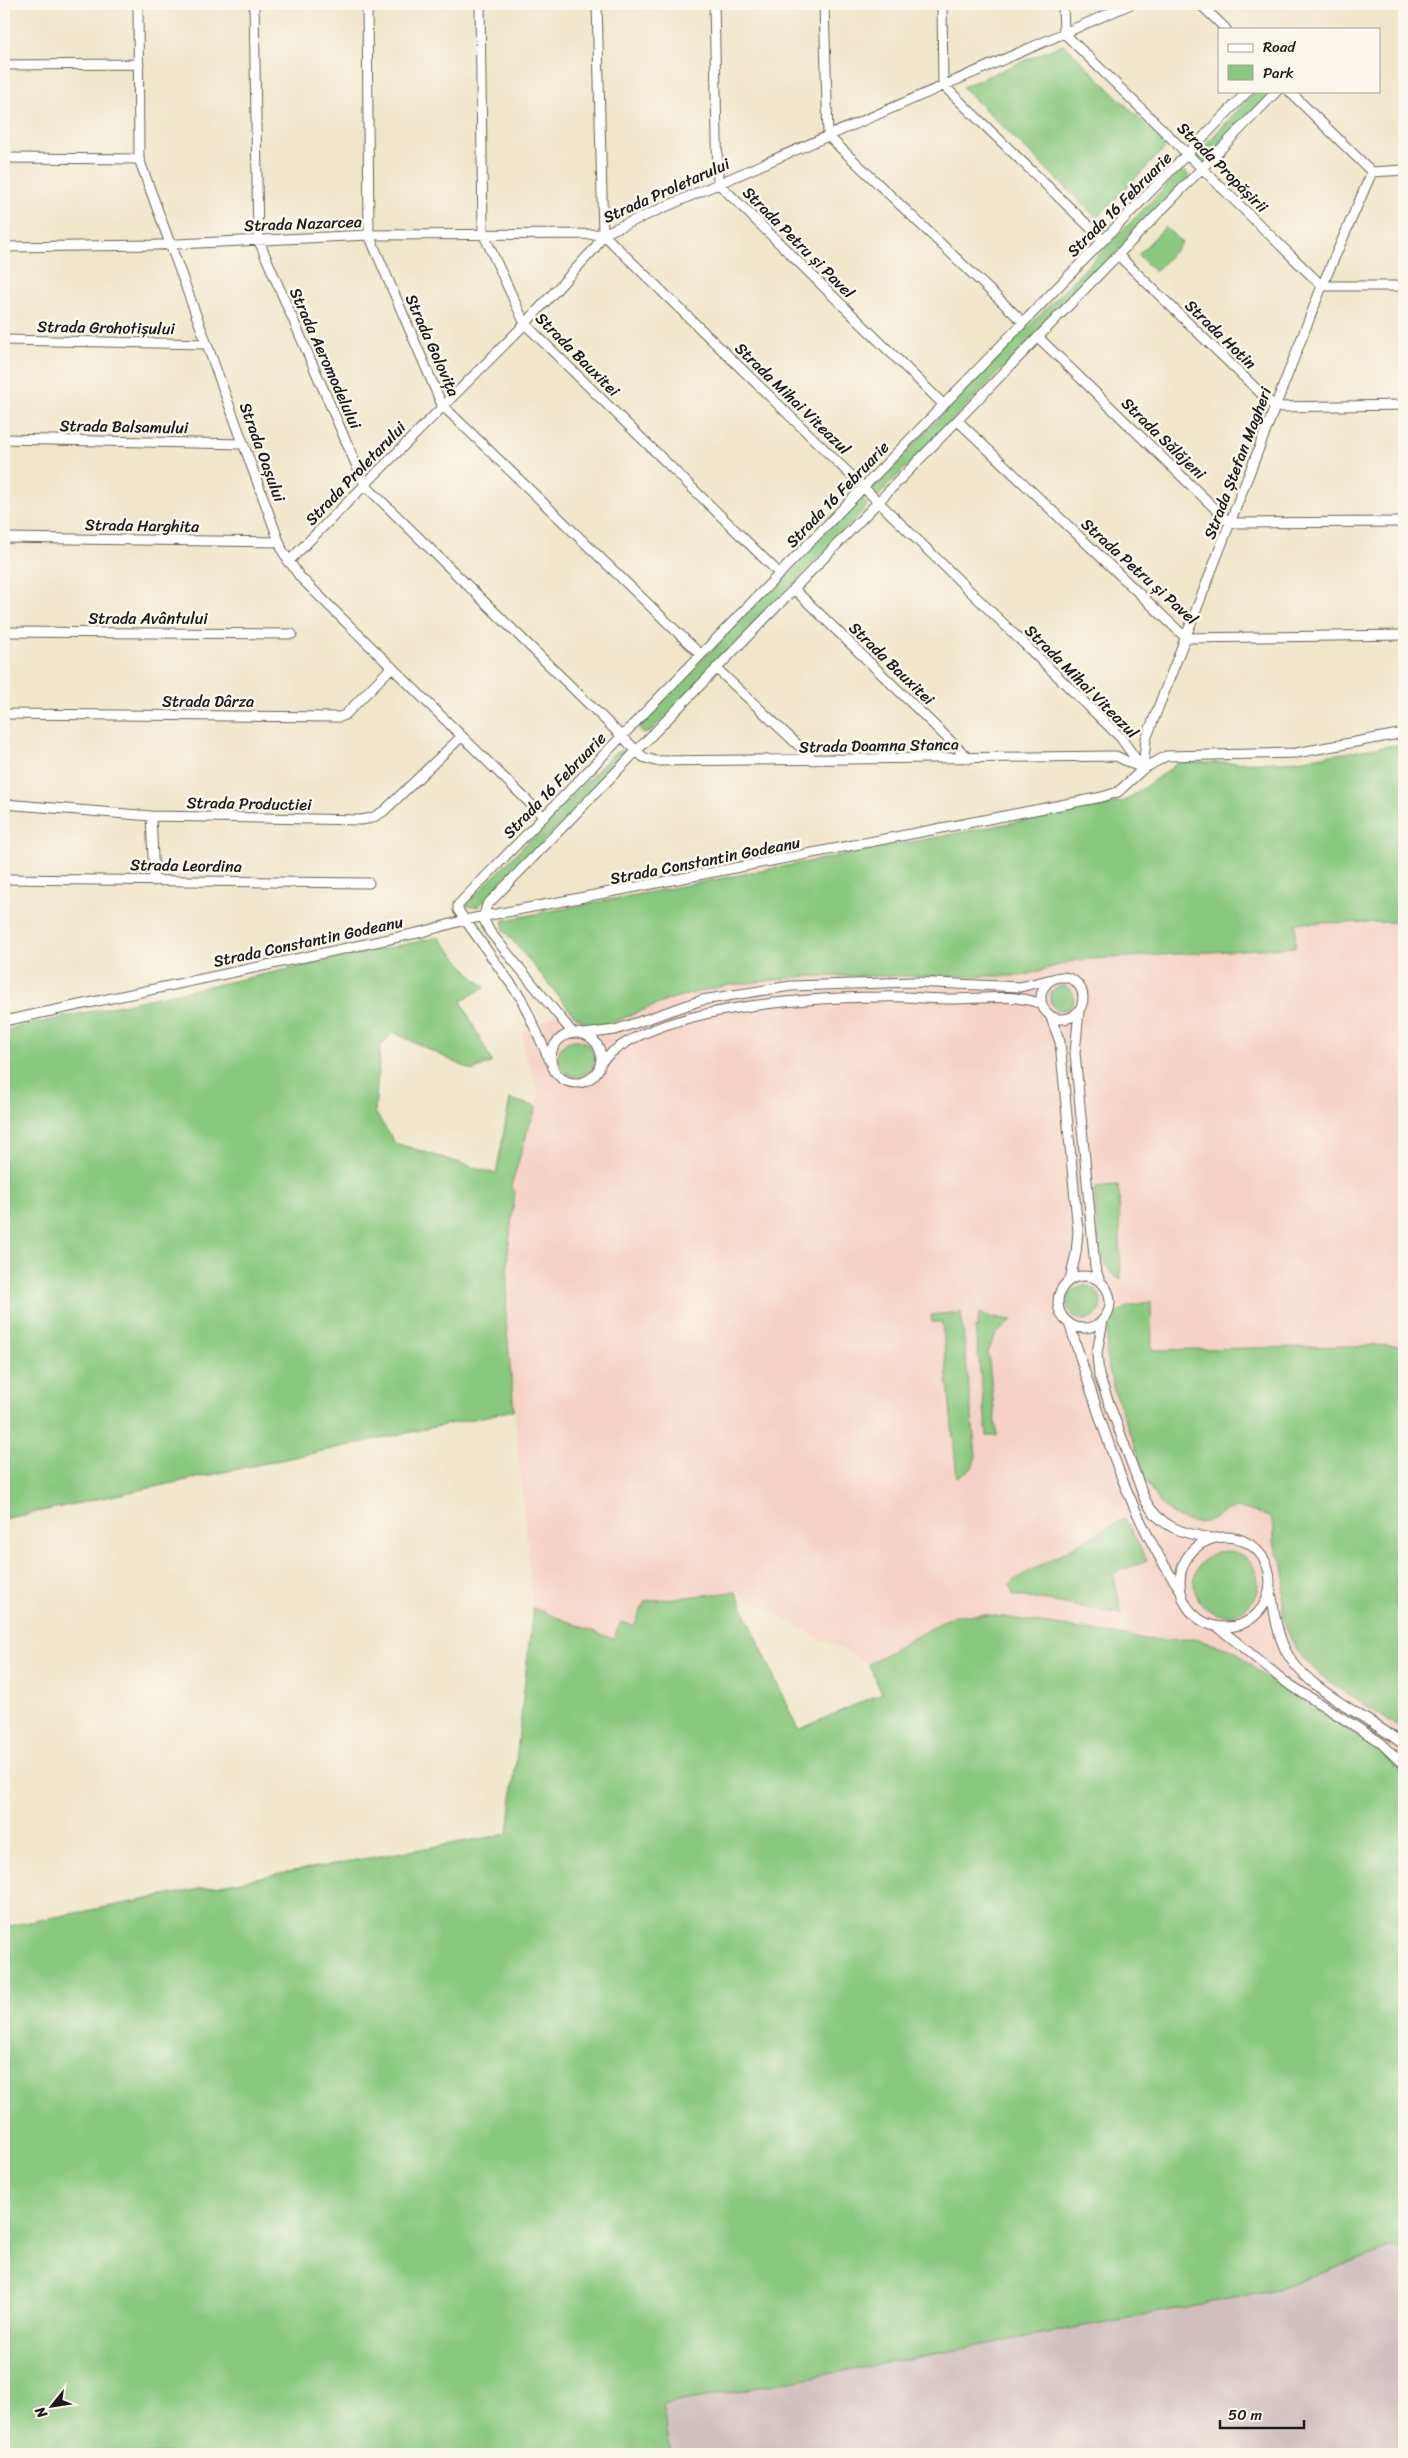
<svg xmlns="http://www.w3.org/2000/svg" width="1408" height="2458" font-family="Sriracha,sans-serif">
<rect width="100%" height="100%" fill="#fbf7ec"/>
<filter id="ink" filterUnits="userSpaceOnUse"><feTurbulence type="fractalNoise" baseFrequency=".02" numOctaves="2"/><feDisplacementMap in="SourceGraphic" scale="10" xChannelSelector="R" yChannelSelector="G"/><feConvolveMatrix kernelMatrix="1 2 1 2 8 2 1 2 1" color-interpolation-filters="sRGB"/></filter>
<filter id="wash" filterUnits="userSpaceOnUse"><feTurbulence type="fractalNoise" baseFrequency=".0096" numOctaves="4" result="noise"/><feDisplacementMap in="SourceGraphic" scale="20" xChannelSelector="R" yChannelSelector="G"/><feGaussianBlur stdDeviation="1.12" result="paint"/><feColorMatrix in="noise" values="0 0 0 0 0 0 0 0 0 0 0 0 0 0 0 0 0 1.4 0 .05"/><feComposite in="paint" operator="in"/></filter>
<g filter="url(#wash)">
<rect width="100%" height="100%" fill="#f0e6ca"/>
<!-- built -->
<path fill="#f6d1c5" d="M1404,922v854l-10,-12 -127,-85 -34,-29 -38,-11 -43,1 -162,-25h-36l-86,49 -132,-72 -102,34 -21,13 -80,-31 -27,-289 2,-68 7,-59 -4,-5 18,-61 8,-19 2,-14 -15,-42 -2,-18 46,-25 7,8 25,9 11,-2 63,-25 49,-12 86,-10h213l54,-16 219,-13 1,-24z"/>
<!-- industrial -->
<path fill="#d1bfbf" d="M1390,2247l14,3v204h-733l-9,-49 615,-115z"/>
<!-- green -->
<path fill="#89c87f" stroke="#52724e" d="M1064,44l103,102 -70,72 -135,-131z
M1256,91h11l2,5 -67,71 -9,-9z
M1181,171l6,2 2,5 -313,320 -9,-7z
M1165,227l17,16 -27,29 -17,-17z
M863,498l4,8 -3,4 -214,222 -7,2 -5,-8 217,-225z
M1404,744v178l-108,1 -1,24 -219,13 -54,16h-213l-86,10 -49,12 -63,25c-14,3 -25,2 -36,-7l-72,-87 1,-9 621,-119 53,-38 105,-1z
M624,750l2,5 -2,5 -145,146 -7,1 -6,-2 147,-151z
M439,937l34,40 12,10 -24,14 31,61 -19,9 -80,-39 -13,15 -5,65 20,31 101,31 14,-75 27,8 -8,19 -18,61 4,5 -7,59 -2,68 8,91 -510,109v-489z
M1050 998a12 12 0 1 1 24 0a12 12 0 1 1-24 0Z
M558 1058a18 18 0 1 1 36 0a18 18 0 1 1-36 0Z
M1118,1186l1,6 2,88c-26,-11 -24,-67 -27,-92z
M1067 1303a17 17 0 1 1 34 0a17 17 0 1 1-34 0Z
M1151,1302l1,48 252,-5v387c-43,-35 -116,-58 -121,-123 -1,-12 3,-25 1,-38 -1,-9 -7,-16 -9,-25 -3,-10 2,-19 -5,-29l-33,-10c-17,5 -28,19 -46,15 -14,-3 -26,-12 -34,-23 -11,-13 -18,-43 -24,-60 -12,-30 -46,-102 -11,-129 7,-5 19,-7 29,-8z
M961,1312l15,144 -4,12 -15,9 -15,-155h-10l-1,-7z
M979,1313l9,4 24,3 -16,14 -8,17 9,85h-10l-12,-109h3z
M1125,1518l22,43 -34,12 9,41 -109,-19 -3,-10 6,-6z
M1194 1583a32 32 0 1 1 64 0a32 32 0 1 1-64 0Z
M736,1592l62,138 84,-37 -14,-29 86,-49h36l162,25 43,-1 38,11 34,29 110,69 27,28v474l-14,-3 -113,43 -615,115 9,49h-667v-527l278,-54 226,-39 25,-226 80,31 8,-17 13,4 11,-25z"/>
</g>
<g filter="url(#ink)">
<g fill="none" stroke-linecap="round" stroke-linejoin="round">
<!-- minor casing -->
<g stroke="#666359" stroke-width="11">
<path id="minor" d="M138,4l1,155 144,393 17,25 244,240
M254,4l4,235 107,246 278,272 12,4 461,-5 27,13
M367,4l2,231 73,170 258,249
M480,4l3,229 42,91 255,250
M597,4l6,230 517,503 21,29
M714,4l4,179 226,222
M824,4l4,132 195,186
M942,4l1,81 160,155
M1063,4l1,29 258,253h82
M1200,4l26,25
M4,65l135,-1
M1289,91l83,81 32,-2
M4,158l135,1
M4,247l152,-2 213,-10 234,-1
M1118,255l157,152 129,-2
M1038,337l192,186 174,-1
M4,340l203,4
M958,421l228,217 218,-3
M4,439l239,5
M4,538l275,4
M288,562l237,-238 70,-76 8,-14 528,-230
M794,589l175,170
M4,632l288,2
M716,668l98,92
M4,714l336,3 5,-2 47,-48
M1143,769l3,-30 176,-453 50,-114
M4,804l147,12 210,4 11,-2 12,-7 78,-75
M151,816l3,63
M4,879l365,4
M483,918l4,-13 790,-814
M483,918l7,14 82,100
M1041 998a21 21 0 1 1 42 0a21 21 0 1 1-42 0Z
M1079,1011l-4,42 20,214 5,15
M1050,1015l10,27 18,189 -2,22 -6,27
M4,1021l418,-89 43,-12 637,-123 16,-5 25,-23 23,-13 130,-3 108,-20
M551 1058a25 25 0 1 1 50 0a25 25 0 1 1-50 0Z
M584,1034l31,-4 87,-30 89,-14 123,-4 106,5 32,-8
M550,1061l-29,-63 -63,-88v-5l790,-814
M601,1062c53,-56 204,-64 279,-65 24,-1 48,2 72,2 29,0 62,-6 90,5
M1058 1302a26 26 0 1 1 52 0a26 26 0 1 1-52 0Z
M1103,1320l-6,33 2,23 46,124c15,27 38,34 67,38
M1069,1323c30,91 56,188 112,268
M1180 1582a45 45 0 1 1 90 0a45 45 0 1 1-90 0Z
M1271,1591c3,19 5,38 13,56 17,41 86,70 120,98
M1218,1627l66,54 96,61 24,23"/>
</g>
<!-- minor -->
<use href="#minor" stroke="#fff" stroke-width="9"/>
</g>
</g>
<g text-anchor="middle" stroke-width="5" stroke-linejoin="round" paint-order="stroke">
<!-- street labels -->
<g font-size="16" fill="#1c1c1c" stroke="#fbf7ec">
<text transform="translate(1223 167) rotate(45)" y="6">Strada Propășirii</text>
<text transform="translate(666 190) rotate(-24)" y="6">Strada Proletarului</text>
<text transform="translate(1119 204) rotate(-45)" y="6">Strada 16 Februarie</text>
<text transform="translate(303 223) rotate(-2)" y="6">Strada Nazarcea</text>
<text transform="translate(799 242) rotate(45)" y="6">Strada Petru și Pavel</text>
<text transform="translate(106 327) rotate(1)" y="6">Strada Grohotișului</text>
<text transform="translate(1221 334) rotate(44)" y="6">Strada Hotin</text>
<text transform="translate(433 345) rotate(66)" y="6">Strada Golovița</text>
<text transform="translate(578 354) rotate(45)" y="6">Strada Bauxitei</text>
<text transform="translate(326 358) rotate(66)" y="6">Strada Aeromodelului</text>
<text transform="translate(793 398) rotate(44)" y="6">Strada Mihai Viteazul</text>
<text transform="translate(124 426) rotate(1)" y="6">Strada Balsamului</text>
<text transform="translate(1164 438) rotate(44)" y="6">Strada Sălăjeni</text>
<text transform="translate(263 452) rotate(70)" y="6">Strada Oașului</text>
<text transform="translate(1237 463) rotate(-69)" y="6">Strada Ștefan Magheri</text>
<text transform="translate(355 473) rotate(-46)" y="6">Strada Proletarului</text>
<text transform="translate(837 494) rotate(-46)" y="6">Strada 16 Februarie</text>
<text transform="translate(142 525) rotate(1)" y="6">Strada Harghita</text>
<text transform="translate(1140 571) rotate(42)" y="6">Strada Petru și Pavel</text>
<text x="148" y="624">Strada Avântului</text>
<text transform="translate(892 663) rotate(44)" y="6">Strada Bauxitei</text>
<text transform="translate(1082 681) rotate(45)" y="6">Strada Mihai Viteazul</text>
<text x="208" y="707">Strada Dârza</text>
<text transform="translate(879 745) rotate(-1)" y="6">Strada Doamna Stanca</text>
<text transform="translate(554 785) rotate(-46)" y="6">Strada 16 Februarie</text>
<text transform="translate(249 803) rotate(1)" y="6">Strada Productiei</text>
<text transform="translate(705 860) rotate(-11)" y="6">Strada Constantin Godeanu</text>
<text transform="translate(186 865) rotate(1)" y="6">Strada Leordina</text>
<text transform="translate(308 941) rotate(-12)" y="6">Strada Constantin Godeanu</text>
</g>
</g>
<!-- margin -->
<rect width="1408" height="2458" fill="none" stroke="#fbf7ec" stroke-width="20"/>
<!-- legend -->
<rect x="1218" y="28" width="162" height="65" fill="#fbf7ec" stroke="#a29f99"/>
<rect x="1228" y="44" width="25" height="8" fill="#ffffff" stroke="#a29f99"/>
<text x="1263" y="52" font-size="15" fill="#1c1c1c">Road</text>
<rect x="1228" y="65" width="25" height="15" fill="#89c87f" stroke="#a29f99"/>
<text x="1263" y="78" font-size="15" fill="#1c1c1c">Park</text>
<!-- north arrow -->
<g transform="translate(52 2406) rotate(240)" stroke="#fbf7ec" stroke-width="4" paint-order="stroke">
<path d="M0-4L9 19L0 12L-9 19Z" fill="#1c1c1c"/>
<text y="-8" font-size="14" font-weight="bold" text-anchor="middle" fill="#1c1c1c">N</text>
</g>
<!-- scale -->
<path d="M1220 2420v8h84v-8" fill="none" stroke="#1c1c1c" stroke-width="2.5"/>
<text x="1228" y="2420" font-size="15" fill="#1c1c1c" stroke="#fbf7ec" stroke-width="4" paint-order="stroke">50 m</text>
</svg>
